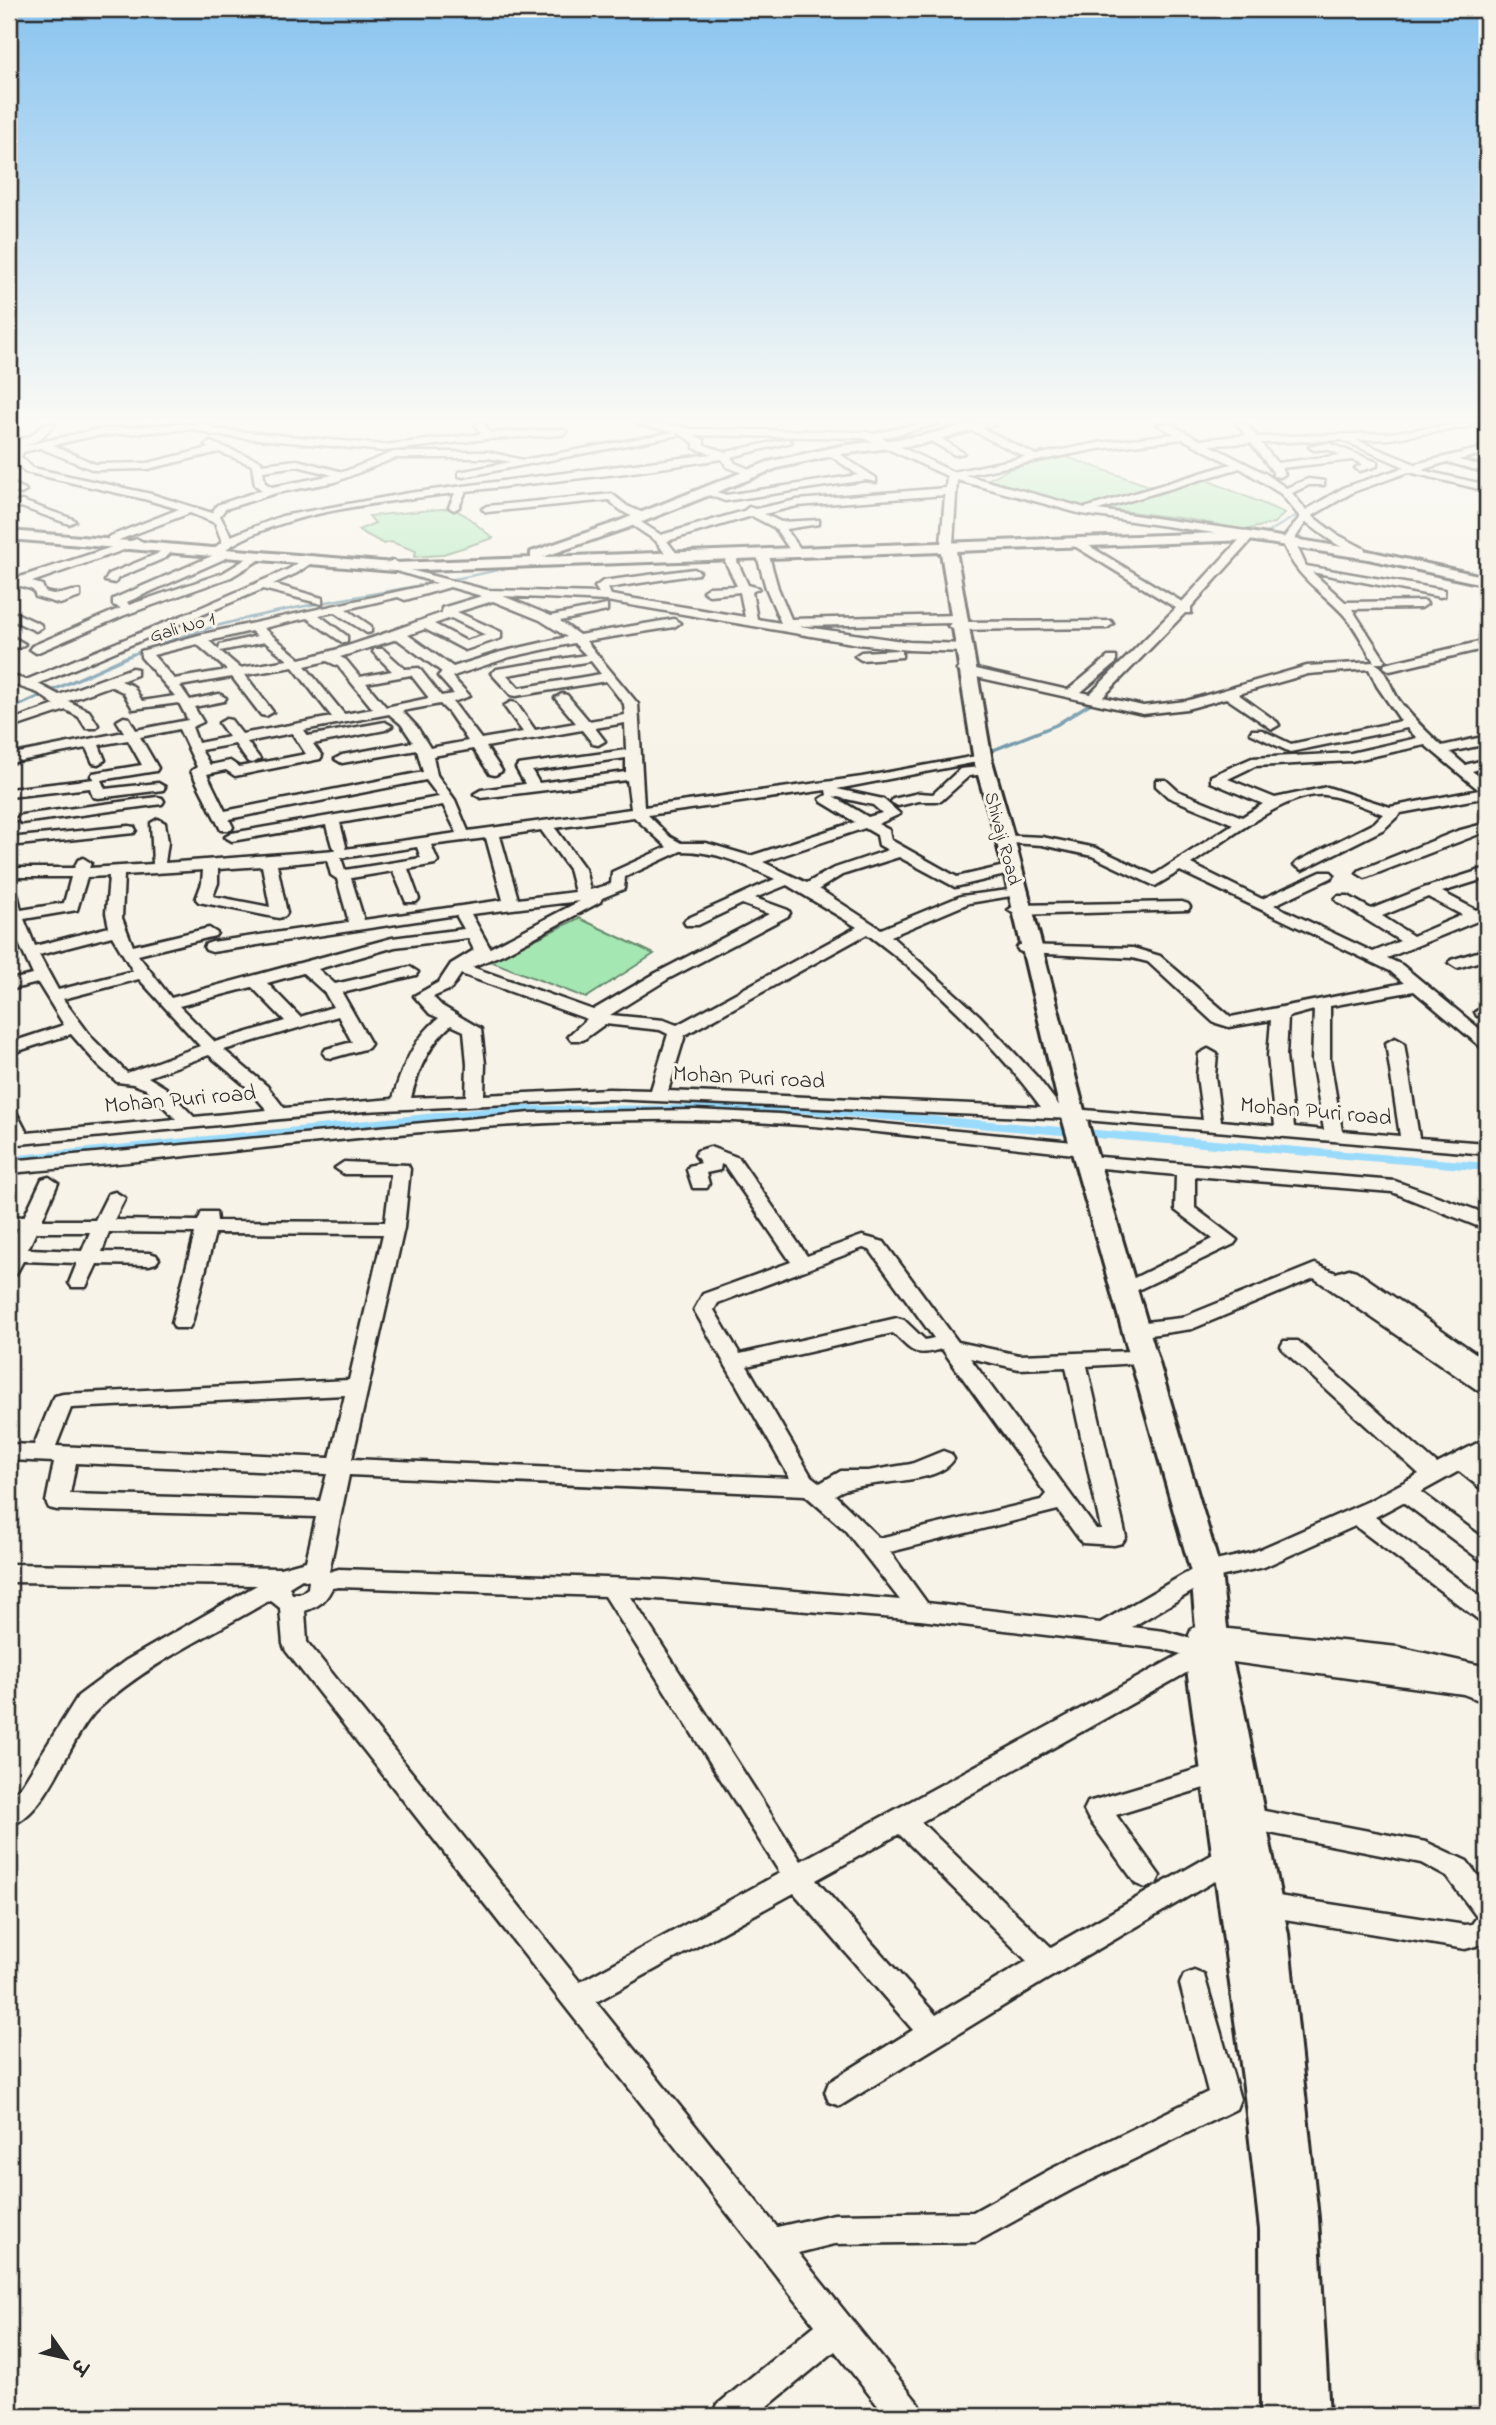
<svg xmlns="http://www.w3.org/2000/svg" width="1496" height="2425" font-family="'Indie Flower','Playpen Sans Deva',sans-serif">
<rect width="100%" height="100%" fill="#f7f3e8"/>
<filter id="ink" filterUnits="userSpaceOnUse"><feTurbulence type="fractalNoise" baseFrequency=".0143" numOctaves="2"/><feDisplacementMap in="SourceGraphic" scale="14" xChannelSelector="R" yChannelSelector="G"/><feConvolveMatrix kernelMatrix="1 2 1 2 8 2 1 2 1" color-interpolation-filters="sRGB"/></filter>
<g filter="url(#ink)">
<!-- green -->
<path fill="#a4e7b2" stroke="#68896e" stroke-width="2" d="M1061,455l94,33 -74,21 -94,-29 22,-11z
M1202,478l83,35 -11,10 -29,7 -58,-11 -82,-10 7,-5z
M452,508l13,7 28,23 -53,17 -26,2 2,-6 -25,-9 -7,2 -26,-14 17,-7 -6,-7z
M579,918l75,36 -68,44 -96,-37z"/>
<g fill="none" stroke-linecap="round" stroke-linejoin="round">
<!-- stream-far1 -->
<path stroke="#6e95a8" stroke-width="2.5" d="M1193,605l58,-63 67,-39
M129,656c117,-50 246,-58 369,-86"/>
<!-- stream -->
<path stroke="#6e95a8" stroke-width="3.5" d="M9,710l124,-56
M991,751l65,-26 38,-24
M9,867l25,1"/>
<!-- canal -->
<path fill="#9adbfc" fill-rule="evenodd" d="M800,1105l687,58v8l-687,-58 -294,1 -497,50v-8l497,-50z"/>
<!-- minor casing -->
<g stroke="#2b2b2b" stroke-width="5">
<path id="minor" d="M44,424h11l-16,16 -16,6 71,-16 77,-6h37l6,5 170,16 97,-11 -6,-10h10l5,9 72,-4 5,3 -5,3 -75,4 -103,12 -171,-16 -19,-6 -100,7 -41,9 42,19 53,-1 61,-15 -4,-3 5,-3 51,19 1,3 35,-4 46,12 51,-20h94l35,8 151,-28 5,3 -216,42 -4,-1v-4l52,-10 -23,-4h-93l-60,24 -59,11 -51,16 -5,7 11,20 51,-20 127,-23 303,-39 -18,-6v-5l-16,-10 -41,-9h26l30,5 173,3 7,2 45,-10h20l-56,14 71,34 72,-15 -54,-27 -1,-2 5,-3 61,30 62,-12 76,-9 -17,-10h13l30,16 46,-5 -9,-11h10l10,13 132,-4 69,-9h29l-98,15 -33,1 59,24 72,-17v6l-29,7 29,7v6l-40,-11 -26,8 66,15v6l-78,-19 -56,20 -41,24 24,18 29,15v4c-19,2 -43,-19 -59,-31l-12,18 12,26 138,24v6l-4,1 -128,-25 33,30 80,-1 2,3 -6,4 -69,1 33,51 -2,3h-8c11,6 16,26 24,37 12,17 28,32 43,46l45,-10v8l-37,8 15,13 22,-6v8l-15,4 15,11v15l-86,16 -17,16 -82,41 -8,-5 3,-3 77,-39 9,-9c-18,-6 -39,-17 -58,-19 -39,-4 -102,48 -134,69l71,35 59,-27h10l3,3 -3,3 -57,27 99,47 27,-11 -62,-39 -3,-3 3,-3h10l23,13 53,-21 63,-20v10l-45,14 34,18 11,-4v11l-100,41 15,7 85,70v13l-6,-1 -67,-56 -84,15v54l12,71 58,5 -14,-93 9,-5 9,5 15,95 68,5v11l-414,-35 -464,-20 -244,12 -356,34v-36l6,1 12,23 149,-14 -30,-30 -13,-5 -16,-2 -18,-16 -28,-32 -62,20v-11l55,-18 -26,-42 -29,7v-10l24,-5 -24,-54v-33l8,5 4,17 43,-7 7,-26h-62v-9h65l4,-8 5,-2 8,5 -2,5 64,-4 -2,-41 7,-4 7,4 3,19 -3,21 171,-13 -4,-4 -6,-21 -94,16 -7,-4 7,-4 207,-36 -13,-17 -197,39 4,8 -2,3h-10l-30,-59 6,-4 -18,-38 -39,8 18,31 -2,3 -55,9 4,9 53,-6 7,4 -2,3 -65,8 -5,-1 -3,-9 -81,9v-8l85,-10 -3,-3 2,-3 49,-8 -14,-25 -29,5 6,15 -7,4 -5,-1 -7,-15 -77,15v-8l115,-23 -7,-11 7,-4 5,1 7,12 52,-10 -9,-17 -46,6 -10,-17 -13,-6 -42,15 21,10 9,14 -2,3h-10l-7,-11 -13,-7 -57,19v-8l46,-16 -17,-12 -29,-10v-8l17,5 167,-69 96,-42 18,-12 10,2 -20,14 -24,11 49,14v6l-59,-15 -225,95 21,11 73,-27 5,1v6l-16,6 12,5 9,15 33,-5 -34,-39v-6l58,-16 238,-52 -47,-14 -3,-6 6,-3 13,9 81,21 112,3 -4,-6 8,-6 91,-12 6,3 -2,2 -90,14 3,7 134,22 -5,-25 -31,3 -6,-4 6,-4 28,-1 -12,-25 3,-6 4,-1 6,3 -1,4 11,24 11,3 -7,4 5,27 24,4 -15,-35 -9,-32 6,-3 6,3 9,32 13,31 168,-4 6,4 -4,3 150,-1 2,3 -6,4 -153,2 -6,-4 4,-3 -153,3 110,16 55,2 6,4 -6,4 -55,-2 -51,-6 -251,-43 -104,-5 48,20 56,-11v6l-47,10 19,14 95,-16 6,4 -6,4 -88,14 52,63 6,103 218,-30 125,-23 2,3 -7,4 -145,28 46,10 17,15 -22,10 11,6 2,10 66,37 56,-13 8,5 -3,3 -63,15 -56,-30 -57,18 -23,14 62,40 80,-33 56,-7 3,3 -3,3 -48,8 -78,33 88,79 58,62 24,31 142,12 -6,-44 2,-22 9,-5 9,5 -2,22 6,45 54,5 -7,-70 3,-36 -42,7 -16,-5 -65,-60 -16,-4 -107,-5 -6,-2 -2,-3 2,-3 114,3 27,8 71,61 173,-34 -14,-12 -210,-100 -25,15 -63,-30 -50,-11 -44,-3 -7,-4 2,-3 49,2 54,11 58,27 79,-51 -65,-27 -12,-11v-6h10l12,11 64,26 21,-13 -52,-22v-6l41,-18 99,-5 66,-15 -10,-10 -117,24 -40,-19 2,-3h10l29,14 110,-23 -24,-35 -8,-17 -61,5 -70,20 39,28 2,3 -7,4 -46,-31 -39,11 -44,5 -180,-40 -6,-4 6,-4 105,24 40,-33h8v6l-35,29 9,2 86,-86 -103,-63v-4h8l101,61 60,-65 -160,-23 -125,-34 -4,64 -6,3 -6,-3 4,-49 -148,11 -33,8 17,8 38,-2v4l-33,5 18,25 -6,3 -4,-1 -19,-28 -23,-12 -85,25 10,13 -6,3 -4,-1 -11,-15 -30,-20 10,-2 25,16 83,-24 5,-4 6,2 42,-9 149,-12 1,-12 -83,-38 -170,-3 10,5v5l22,7 61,-13 5,3 -61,15 4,6 19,8 1,2 -5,3 -23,-9 -5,-8 -96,14 -160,18 -7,16 -5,3 -5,-3 6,-14c-69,9 -175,18 -232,58h10v4l-106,47 2,3 94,-32 33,-20h8v4l-33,20 -106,38 -89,38 -6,-4 2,-3 89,-38 -8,-3v-6l101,-44 -5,-3 13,-10 -7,-19 -25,-10 -74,28h-8v-4l71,-28 -35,-10 -119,-27 -13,-13v-5l-3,1v-6l4,-1 -4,-20 12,11 10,-3zM1183,439l48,25 -146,44 -120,-33 133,-26zM1342,440l63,27 -60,20 -39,23 -14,-17 17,-8h15v-4l-16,-2 -22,9 -20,-14 -56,-29 41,-2 22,29v4l7,1 5,-3 -4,-6 71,-8 11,4 -8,4 5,3 17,-5v-4l-49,-19 -19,4 5,3 13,-1 14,6 -64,8 -16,-20zM40,448l54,22 54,-1 71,-17 33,13 3,20 7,5 -45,15 -5,8 -61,-19 -118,-26 -12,-11 2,-5zM297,466l36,9 -61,12 -7,-4 -2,-12zM1240,468l41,26 19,23 -18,23c12,37 38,49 62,75 13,14 20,31 30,47l-67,4 -121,35 -43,5 -40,-9 82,-84h6v-6l64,-71 -9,-5 -148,-21zM450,587l32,9 -40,12v5c-47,16 -92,35 -142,46l-37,-31 44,-10 36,25 4,-1v-6l-28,-21 15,-3 33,21 4,-1v-6l-25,-17 52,-12 7,3zM493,601l47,19 27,17 -66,15 -48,15 -45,-32 17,-6 40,21 36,-12v-6l-44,-20zM451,618l35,17 -20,6 -32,-17zM251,631l6,5 -37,9 -1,5 -10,-9zM397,639l45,33 -4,4 16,18 -13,2 -22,-28 -14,1 -22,-20h-8l-2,3 19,19 -32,6 -14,-17 -6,-3zM265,642l23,18 -48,8 -20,-17zM574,643l12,12 -89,14 -6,4 20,22 5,1 90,-15 18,23 1,11 -36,6 -22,-26 -5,-1 -7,4 21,25 -41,7 -19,-27 -5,-1 -7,4 19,26 -42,7 -28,-37 17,-6 -18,-19 4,-2 54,-18zM197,644l30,26 -53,9 -21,-24zM327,661l11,5 35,43 -29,5 -39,-48zM591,661l10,13 -82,14 -12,-13zM293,667l39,50 -90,17 -11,-14 -5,-1 -7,4 10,14 -31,6 -6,-16 11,-5 -9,-15 30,-6 2,-3 -7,-4 -29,6 -10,-14 52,-9 29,38 5,1 7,-4 -28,-37zM411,675l18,23 -43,9 -20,-24zM440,704l9,9 19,28 -38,7 -13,-21 -15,-16zM389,714l12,10 12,18 -71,13 -7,4 7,4 75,-13 6,22 -198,39 -18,-37 19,-4 9,6 85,-17 2,-3 -9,-12 72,-14 7,-4 -7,-4 -77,14 -4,-6zM625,723l1,27 -108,15 -2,3 9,16 -44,6 -7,4 7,4 146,-18 4,29 -163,22 -13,-31 -18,-25 -4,-19 40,-7 17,25 5,1 7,-4 -16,-24 96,-17 11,14 5,1 7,-4 -10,-13zM292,733l14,21 -67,13 -9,-6 -20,4 -9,-15 34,-6 13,18 5,1 7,-4 -13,-17zM1425,745l54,45 -89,17 -63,-20 -52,11 -47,-19 27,-13 96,-5zM626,758v14l-87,11 -7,-12zM826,790l1,5 -7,4 2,3 33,20 -105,34 -44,-13h-25l-11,-6 -22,-22zM833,796l40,9 9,8 -14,4zM443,805l14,28 -112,16 1,-3 -6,-23zM634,817l33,30 -55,25 -1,12 -21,6 -5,-21 -30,-41zM865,828l12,7 2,10 9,5 -56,19 -25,14 -44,-21zM541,830l28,39 6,23 -57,7 -18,-63zM486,838l17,62 -139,20 -13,-42 42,-7 13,31h10l3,-3 -11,-30 27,-5 3,-3 -7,-16zM417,847l4,11 -76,12 -4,-12zM681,851c36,0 62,13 94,28l-89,40 -2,3 2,3h12l44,-21 27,10 -113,59 -63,37 -121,-43 31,-13 97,-52 2,-4 22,-9 1,-12zM327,860l4,15 6,4 12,43 -137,20 -6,2 -2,3 2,3 6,2 244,-37 8,14 -72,9 -221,60 -33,-43 77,-19 2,-3 -8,-5 -76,18 -11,-28 2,-43 79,-5 -1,13 -6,16 3,3 80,16 6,-2 2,-3 -10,-48zM262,866l8,41 -57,-11 5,-13v-14zM109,876l-3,37 3,14 -74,19 -11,-27 53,-9 10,-33zM787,885l70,42 -180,98 -13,-5 -54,-5 58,-36 120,-63 2,-3 -2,-3 -33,-12zM1428,897l34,18 -49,21 -31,-20zM580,901l-90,47 -19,-34zM867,934c63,46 128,111 174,173l-373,-16 17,-56zM112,936l21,35 -75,19 -19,-35zM468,938l6,12 -23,14 -12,18 -25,14 16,18 9,4c-25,20 -38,51 -46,81l-109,9 -17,-22 -43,-36 114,-34 14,26 -26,7 -3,4 3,4 6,1 36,-10 3,-4 -29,-51 74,-18 2,-3 -8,-5 -75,17 -17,-15 77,-22zM303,973l22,20 8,14 -33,10 -33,-34zM461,974l126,45 -19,17 3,4h12l22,-16 55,6 8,4 -17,56 -42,-1 -125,6 1,-31 -4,-35 -39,-23 -9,-9 18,-8zM139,979l61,67 -73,27 -34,-34 -30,-40zM252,987l33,34 -70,21 -36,-36zM1314,1010l-2,50 12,70 -30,-3 -8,-71 2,-39zM451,1025l13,6 3,33 -1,32 -55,2c7,-28 18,-54 40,-73zM209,1055l38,32 20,23 -73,7 -28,-29 -18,-11z
M929,436h8l27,17 -9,2 -26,-15z
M832,449l44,29v4l-10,-2 -141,21 -27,-10 5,-3 23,7 132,-20 -30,-21v-4z
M9,482l16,7 1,2 -5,3 -12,-5z
M612,494l15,12 16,7v4c-13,2 -25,-8 -34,-17l-122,12 -5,-3 5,-3z
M22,501l51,18 2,2 -6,3 -48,-17 -12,2v-6z
M137,539l6,3 -2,2 -109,38 10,3 3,7c20,6 21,-3 35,-1v6l-20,7 -24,-7 -3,-7 -12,-4 -12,3v-7l5,-3z
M166,546l10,2 -11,10 -47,20 -3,5 -10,-2 4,-7 48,-20z
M16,613l24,11 2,3 -6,4 -24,-11 -2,-3z
M9,635l16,9 -6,4 -10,-4z
M1487,640v8l-97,23 -6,-4 1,-3z
M898,650l4,1v6l-41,3 -6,-4 6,-4z
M980,767l7,4 -2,3 -16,2 -28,25h-22l-21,5 -7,-4 2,-3 26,-6 14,1 27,-25z
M157,797l5,1 2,3 -2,3 -140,19 -7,-4 7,-4z
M1487,823v8l-117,45 -5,2 -8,-5 3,-3 97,-39z
M129,826l5,1 2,3 -2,3 -125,13v-8z
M1182,902l6,2 2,3 -2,3 -172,5 -8,-5 8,-5z
M1487,949v10l-30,9 -8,-5 2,-3z
M1487,1005v11h-10l-2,-4z
M695,1110l84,4 305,29 9,6 -9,6c-129,-13 -259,-33 -389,-35 -229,-3 -458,35 -686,53v-12l522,-48z
M710,1147l29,11 68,98 55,-20 22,6 74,100 61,13 113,-4 7,2 3,5 -3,5 -52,3 39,171 -4,6 -8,2 -32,-2 -24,-33 -168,42 37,51 173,20 102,-59 49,-11 118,-52 50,-27 -135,-123 -3,-5 3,-5h14l139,123 50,-26v18l-10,6 10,8v19l-8,-2 -20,-16 -38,21 66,49v20l-8,-2 -76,-57 -28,15 112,84v22l-8,-3 -124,-94 -91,41 -49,11 -83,49 32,4 26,7 -1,-3 3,-7 9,-2 197,21 89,20v36l-24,-9 -252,-35 -290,163 130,125 169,-97 10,-3 10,3 3,8 -3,8 -196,115 -204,125 -11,-4 -4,-10 4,-10 84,-52 -119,-137 -198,109 181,225 57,-13 139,-2 78,-43 157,-77 -28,-108 4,-9 10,-4 10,4 36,124 -4,10 -163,80 -97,53 -142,2 -36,9 121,151 5,12h-38l-51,-65 -79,65h-43l5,-12 97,-79 -529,-674 -3,-7 -3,-36 -10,-8c-56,33 -125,65 -172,109 -29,27 -48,104 -89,117v-28l13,-13 56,-89 47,-35 132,-76 -248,-3v-18l271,4 26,-7 10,-44 -259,-7 -8,-2 -3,-6 8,-40 -45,-2v-16l25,1 18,-44 3,-5 8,-2 286,-14 34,-146 -168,-1 -23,90 -3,5h-14l-3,-5 23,-90 -86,-1 -7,20 47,1 7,2 3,4 -3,4 -7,2 -52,-1 -11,23h-14l-3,-4 8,-20 -54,-2 -7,13 -7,2v-27l9,-21h-9v-12l15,1 18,-38 7,-2 9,6 -16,37h53l13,-26 7,-2 10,6 -11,22 84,1 4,-9h14l1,9 168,1 6,-48h-47l-9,-6 9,-6 64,3 2,4 -6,59 -52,231 438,19 -96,-168 9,-16 88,-32 -66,-96 -4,-2 -1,6 -14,3 3,11 -2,4h-14l-6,-18 2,-4 12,-3 -6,-8 2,-4zM36,1232h54l-8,19 -54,-2zM863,1248l7,2 64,88 -9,2 -21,-20 -7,-2 -157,36 -26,-44 4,-7zM893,1333c20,19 20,24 49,16l104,145 -5,6 -162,38 -44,-43c23,-18 101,-6 119,-36l-3,-5 -8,-3 -32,13 -43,7h-27l-21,12 -9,-7 -64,-110zM970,1358l49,11 47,-2 35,162h-5zM345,1395l-15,63 -274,-12 15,-38zM76,1463l251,11 -7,27 -250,-7zM349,1475l456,20 40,35 55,70 -234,-20 -327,-11 -10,3zM302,1579l7,2 -1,7 -6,5 -10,1 -3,-7zM339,1587l266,9 175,277 -200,109 -273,-340 -2,-31c14,-5 20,-9 27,-23zM631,1597l289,23 244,29 17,5 -380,207zM899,1834l128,127 -91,54 -120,-135z
M1088,1156l307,25 81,29 11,6v14l-95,-38 -197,-16v32l42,32 -3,4 -109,52 -7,-2 -3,-4 3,-4 95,-47 -38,-29 1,-35 -95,-9 -2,-4z
M1315,1264l21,9 13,-4 7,2 131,90v32l-8,-2 -165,-113 -122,51 -56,8 -7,-2 -3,-5 3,-5 7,-2 45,-5z
M1218,1763l9,4 4,7 -4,7 -111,34 44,61 -4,8 -10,4 -10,-4 -48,-66 -4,-8 4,-8z
M1249,1808l177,34 41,19 20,27v55l-22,6 -210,-35 -4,-8 4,-8 10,-4 200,31 7,-1 5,-7 -30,-40 -26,-14 -181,-36 -4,-8 4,-8z"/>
</g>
<!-- major casing -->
<g stroke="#2b2b2b" stroke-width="6">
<path id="major" d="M972,424h24l-75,20 -81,10 -63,14 -150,60 -84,29 706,-25 119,19 119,26v8l-119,-26 -119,-19 -293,11 36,210 20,69 73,284 136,458 8,75 14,59 45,228 30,284 11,198h-68l-1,-186 -17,-151 -57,-417 5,-9 7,-2 -7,-79 -130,-458 -67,-284 -20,-69 -33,-209 -547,19 -385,-32v-8l385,32 137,-5v-6l86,-30 151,-60 72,-16 81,-10z"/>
</g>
<!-- minor -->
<use href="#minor" fill="#f7f3e8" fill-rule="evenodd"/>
<!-- major -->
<use href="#major" fill="#f7f3e8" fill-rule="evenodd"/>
</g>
</g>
<!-- sky -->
<linearGradient id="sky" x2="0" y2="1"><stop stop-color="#89c4f0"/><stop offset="0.55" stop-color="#fbfaf5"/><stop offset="1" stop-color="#fbfaf5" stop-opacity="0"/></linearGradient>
<rect width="1496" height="764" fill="url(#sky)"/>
<g text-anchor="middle" stroke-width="6" stroke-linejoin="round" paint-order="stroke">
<!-- far-street labels -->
<g font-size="19" fill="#2b2b2b" stroke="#f7f3e8">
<text transform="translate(182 626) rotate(-16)" y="7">Gali No 1</text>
<text transform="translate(1004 838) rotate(75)" y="7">Shivaji Road</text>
</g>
<!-- street labels -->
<g font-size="23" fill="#2b2b2b" stroke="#f7f3e8">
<text transform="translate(749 1076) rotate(3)" y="8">Mohan Puri road</text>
<text transform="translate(180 1098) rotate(-5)" y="8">Mohan Puri road</text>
<text transform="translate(1316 1110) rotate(5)" y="8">Mohan Puri road</text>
</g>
</g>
<!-- margin -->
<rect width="1496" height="2425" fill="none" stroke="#f7f3e8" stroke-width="35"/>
<rect x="18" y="18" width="1461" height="2390" fill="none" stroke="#2b2b2b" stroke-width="2.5" filter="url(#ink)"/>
<!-- north arrow -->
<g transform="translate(66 2358) rotate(124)" stroke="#f7f3e8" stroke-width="5" paint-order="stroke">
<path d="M0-5L12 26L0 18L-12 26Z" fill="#2b2b2b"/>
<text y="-10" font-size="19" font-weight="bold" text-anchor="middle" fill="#2b2b2b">उ</text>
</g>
</svg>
